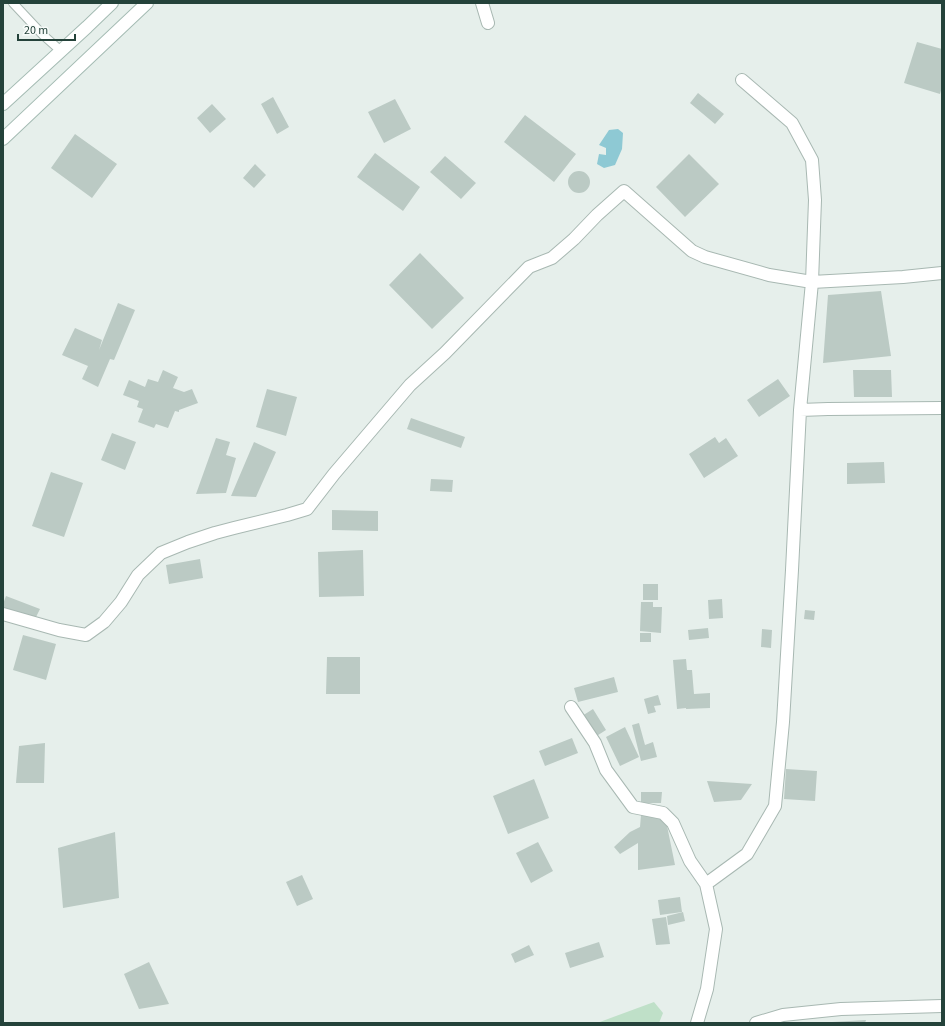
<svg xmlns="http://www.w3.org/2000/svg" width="945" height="1026" font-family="'Source Sans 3',sans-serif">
<rect width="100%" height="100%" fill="#e6efeb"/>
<!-- green -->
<path fill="#bfe0c8" d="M654,1002l9,11 -4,10h-62z"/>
<!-- water -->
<path fill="#8ec9d4" d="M618,129l5,4 -1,16 -7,16 -11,3 -7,-4 2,-10 7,1v-7l-7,-3 10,-15z"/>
<!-- building -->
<path fill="#bbcac4" d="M917,42l25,7v38l-2,7 -36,-11z
M698,93l26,21 -9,10 -25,-21z
M273,97l16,30 -12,7 -16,-30z
M395,99l16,30 -27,14 -16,-31z
M212,104l14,15 -16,14 -13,-15z
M525,115l51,39 -22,28 -50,-40z
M75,134l42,30 -25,34 -41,-30z
M375,153l45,34 -17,24 -46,-34z
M689,154l30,30 -34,33 -29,-30z
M445,156l31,27 -15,16 -31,-27z
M255,164l11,11 -12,13 -11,-10z
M568 182a11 11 0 1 1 22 0a11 11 0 1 1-22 0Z
M420,253l44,45 -32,31 -43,-44z
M881,291l10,65 -68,7 5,-68z
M118,303l17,7 -21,50 -4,-1 -12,28 -16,-8 6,-13 -26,-11 13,-27 27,12 -3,10z
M163,370l15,7 -5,11 11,4 8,-3 6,14 -19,7v2l-4,-1 -7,17 -12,-4 -2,4 -16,-6 5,-13 -6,-2 2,-6 -16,-6 6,-15 16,7 3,-8 10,3z
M853,370h38l1,27h-38z
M778,379l12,17 -31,21 -12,-17z
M267,389l30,8 -11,39 -30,-9z
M411,418l54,19 -4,11 -54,-19z
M112,433l24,9 -11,28 -24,-10z
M715,437l4,6 7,-5 12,18 -34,22 -15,-24z
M216,438l14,4 -4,13 10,3 -10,35 -30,1z
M254,442l22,10 -20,45 -25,-1z
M884,462l1,21 -38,1v-21z
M51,472l32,11 -19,54 -32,-11z
M431,479l22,1 -1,12 -22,-1z
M332,510l46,1v20l-46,-1z
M363,550l1,46 -45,1 -1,-45z
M200,559l3,19 -34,6 -3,-19z
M643,584h15v16h-15z
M6,596l34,13 -6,12 -31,-12v-5z
M722,599l1,19 -14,1 -1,-19z
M641,602h12v5h9l-1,26 -21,-2z
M805,610l10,1 -1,9 -10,-1z
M708,628l1,10 -20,2 -1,-10z
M762,629l10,1 -1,18 -10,-1z
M640,633h11v9h-11z
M23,635l33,9 -10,36 -33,-10z
M327,657h33v37h-34z
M686,659l1,11h5l2,24 16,-1v15l-24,1v-1l-9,1 -4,-49z
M614,677l4,15 -40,10 -4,-14z
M658,695l3,10 -7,1 2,6 -8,2 -4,-15z
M593,709l13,21 -11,7 -13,-21z
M639,723l6,22 8,-3 4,15 -16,4 -9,-36z
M625,727l14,30 -19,9 -14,-29z
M572,738l6,15 -33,13 -6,-15z
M45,743l-1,40h-28l3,-37z
M786,769l31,2 -2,30 -31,-2z
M534,779l15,39 -41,16 -15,-38z
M707,781l45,3 -11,16 -27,2z
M641,792h21l-1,11h-20z
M641,815l24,1 10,49 -37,5v-27l-18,11 -6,-7 16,-15 10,-5z
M115,832l4,66 -56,10 -5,-60z
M538,842l15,29 -22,12 -15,-30z
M302,875l11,24 -16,7 -11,-24z
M680,897l2,15 -22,3 -2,-15z
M683,912l2,9 -17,4 -1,-9z
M666,917l4,27 -14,1 -4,-26z
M599,942l5,15 -34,11 -5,-15z
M529,945l5,10 -19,8 -4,-9z
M149,962l20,42 -30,5 -15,-35z
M866,1020l-1,3h-33v-1z"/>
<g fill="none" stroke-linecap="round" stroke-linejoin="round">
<!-- service casing -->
<g stroke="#a8b8b2" stroke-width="10">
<path id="service" d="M13,3l30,32 18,16"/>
</g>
<!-- minor casing -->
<g stroke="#a8b8b2" stroke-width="14">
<path id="minor" d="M482,3l6,20
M800,410l28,-1 114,-1
M3,614l56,16 27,5 18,-13 17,-20 17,-27 23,-22 27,-11 27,-9 19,-5 53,-13 20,-6 27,-35 76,-89 35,-32 84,-86 23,-9 22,-19 23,-24 27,-24 68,60 13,6 64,18 43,7 91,-5 39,-4
M571,707l24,36 11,27 27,37 30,6 10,10 17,38 16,23
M697,1023l10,-34 9,-60 -10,-45 41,-30 28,-48 8,-84 9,-152 8,-160 12,-128 3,-82 -3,-40 -20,-37 -50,-43"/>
</g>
<!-- tertiary casing -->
<g stroke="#a8b8b2" stroke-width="14">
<path id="tertiary" d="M756,1023l27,-8 58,-6 101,-3"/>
</g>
<!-- secondary casing -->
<g stroke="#a4bbb3" stroke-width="14">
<path id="secondary" d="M3,104l84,-77 25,-24
M3,139l144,-136"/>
</g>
<!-- service -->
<use href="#service" stroke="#fff" stroke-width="8"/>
<!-- minor -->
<use href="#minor" stroke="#fff" stroke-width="12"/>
<!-- tertiary -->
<use href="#tertiary" stroke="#fff" stroke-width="12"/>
<!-- secondary -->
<use href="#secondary" stroke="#fff" stroke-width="12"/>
</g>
<!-- border -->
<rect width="945" height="1026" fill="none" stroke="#24423a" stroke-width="8"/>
<!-- scale -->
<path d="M18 34v6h57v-6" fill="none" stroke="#24423a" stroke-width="2"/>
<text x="24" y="34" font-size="12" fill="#24423a" stroke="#f7fbf9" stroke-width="3" paint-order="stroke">20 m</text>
</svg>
